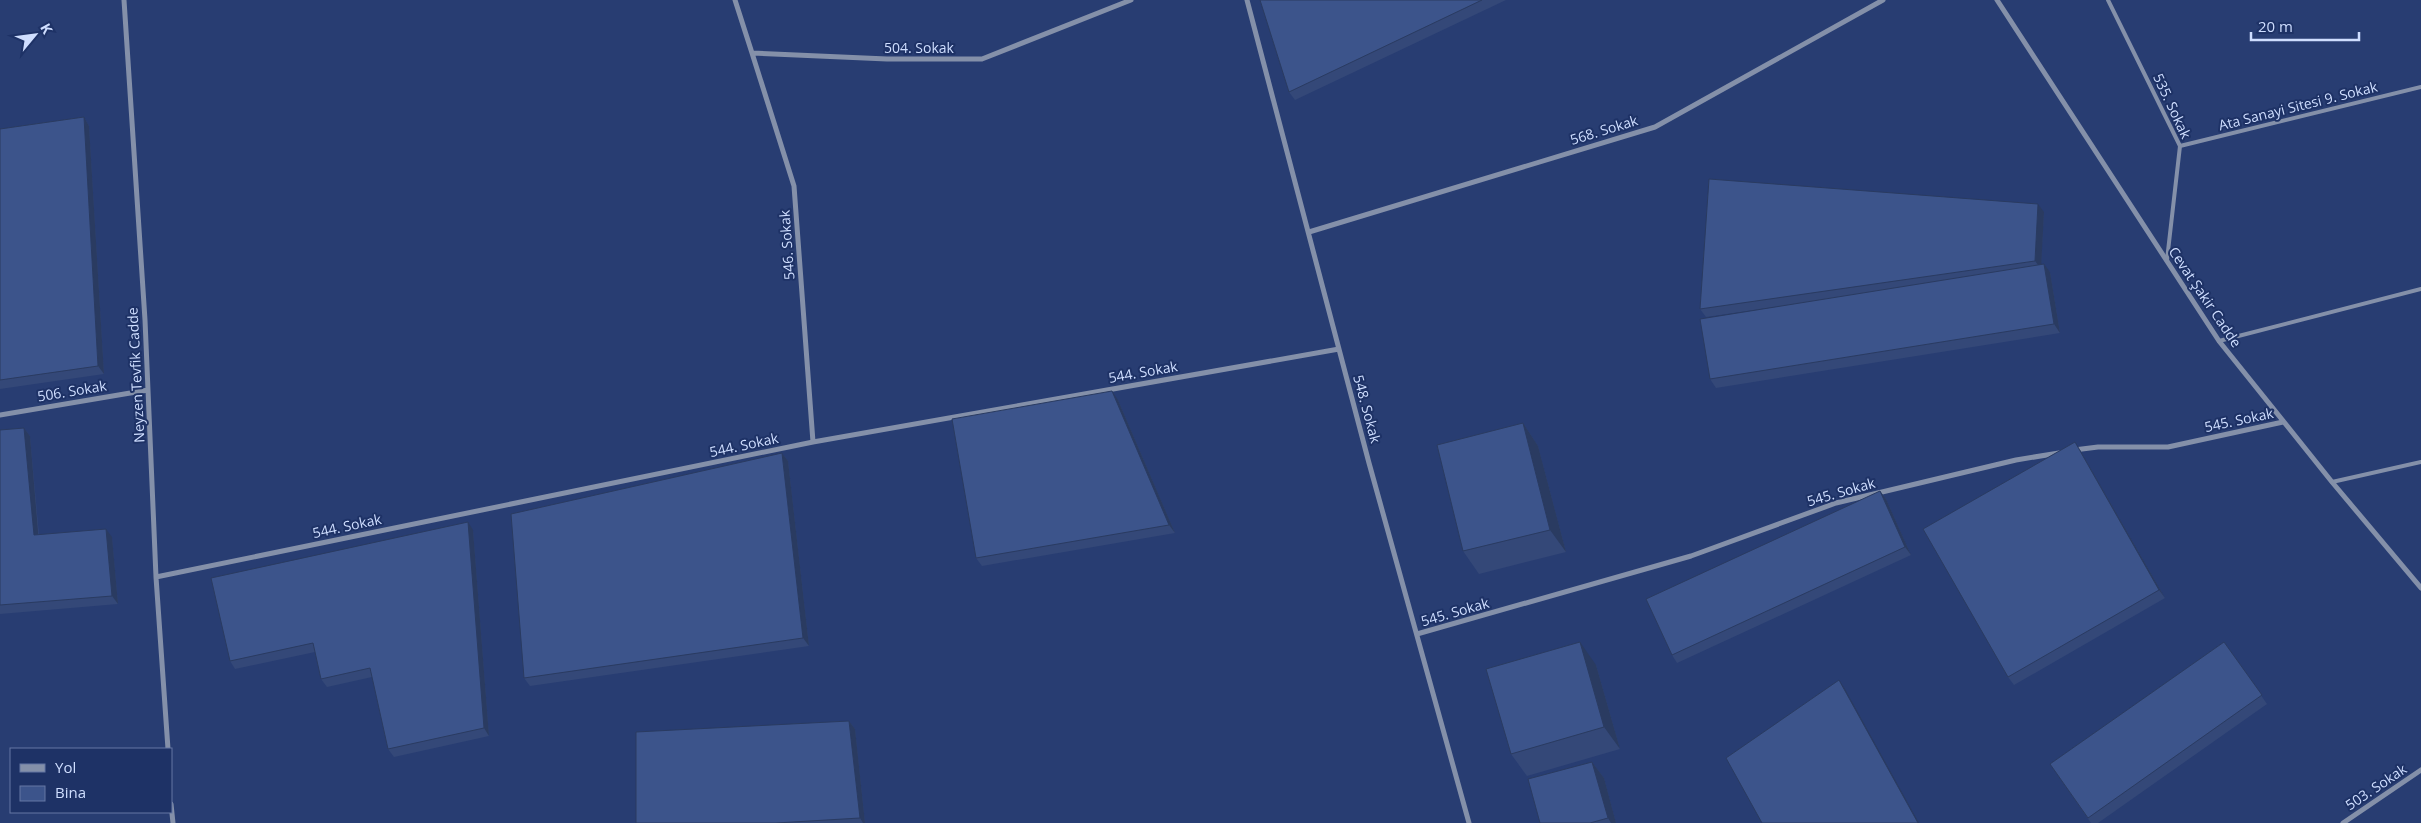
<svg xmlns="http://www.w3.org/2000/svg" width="2421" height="823" font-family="'Open Sans',sans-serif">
<rect width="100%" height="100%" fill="#283d72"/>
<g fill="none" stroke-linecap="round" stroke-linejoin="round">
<!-- lane -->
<path stroke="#8490a9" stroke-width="4" d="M2108,0l72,146 -13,114
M2180,146l241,-59
M2219,341l202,-52
M2332,482l89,-20"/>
<!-- street -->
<path stroke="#8490a9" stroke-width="5" d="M124,0l21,320 11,257 12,172
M735,0l17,53 135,6h95l149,-59
M1247,0l122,463 100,360
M1997,0l222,341 113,141 89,106
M752,53l42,133 19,256
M1309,232l346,-105 228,-127
M0,415l148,-25
M2074,450l24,-3h70l115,-25
M156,577l657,-135 526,-93
M1417,634l274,-78 145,-53 180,-43 43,-7
M171,804l2,19
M2343,823l78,-53"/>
</g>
<!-- wall -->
<path fill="#344878" d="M1260,0h246l-211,100 -6,-8z
M84,117l5,9 15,248 -104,15v-260z
M2044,212l-3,52 9,8 10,61 -344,55 -6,-9 65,-72 -69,10 -6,-8z
M1118,400l57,133 -193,33 -6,-8z
M1523,423l15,23 28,106 -87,22 -16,-23z
M24,428l6,8 9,99 73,2 6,67 -118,10v-184z
M2080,450l85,148 -151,87 -6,-8z
M782,453l6,8 21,185 -279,40 -6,-8z
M1880,491l6,8 25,56 -234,108 -5,-8z
M473,530l16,206 -95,21 -6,-8 -16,-72 -45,10 -6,-8 -6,-27 -80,17 -5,-8z
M2224,642l43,62 -169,119h-7l-41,-59z
M1596,665l24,84 -93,27 -16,-22z
M849,721l6,8 10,94h-229z
M1592,762l12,16 12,45h-76z"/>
<!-- shaded-wall -->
<path fill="#2a3b61" d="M84,117l5,9 15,248 -6,-8z
M2038,204l6,8 -3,57 -6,-8z
M2044,264l6,8 10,61 -6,-9z
M1112,391l6,9 57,133 -6,-8z
M1523,423l15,23 28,106 -16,-22z
M24,428l6,8 9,107 -5,-8z
M2075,442l5,8 85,148 -6,-8z
M782,453l6,8 21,185 -6,-8z
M1880,491l6,8 25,56 -6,-8z
M468,522l5,8 16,206 -5,-8z
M106,529l6,8 6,67 -6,-8z
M1580,642l16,23 24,84 -16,-22z
M1839,680l6,9 74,134h-1z
M849,721l6,8 10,94h-2l-3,-5z
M1592,762l12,16 12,45h-5l-3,-5z"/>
<!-- building -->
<path fill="#3c548b" stroke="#2a3b61" d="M1260,0h222l-193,92z
M84,117l14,249 -98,14v-251z
M1709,179l329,25 -3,57 -335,48z
M2044,264l10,60 -344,55 -10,-60z
M1112,391l57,134 -193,33 -24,-139z
M1523,423l27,107 -87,21 -26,-106z
M24,428l10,107 72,-6 6,67 -112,9v-175z
M2075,442l84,148 -151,87 -85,-148z
M782,453l21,185 -279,40 -13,-164z
M1880,491l25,56 -233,108 -26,-56z
M468,522l16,206 -96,21 -18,-81 -49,11 -8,-36 -83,18 -19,-83z
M1580,642l24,85 -93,27 -25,-85z
M2224,642l38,53 -174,123 -38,-54z
M1839,680l79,143h-156l-36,-65z
M849,721l11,97 -84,5h-140v-91z
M1592,762l16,56 -18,5h-50l-12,-44z"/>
<g text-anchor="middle" stroke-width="4" stroke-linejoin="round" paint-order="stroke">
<!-- street labels -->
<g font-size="14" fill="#cfdeff" stroke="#1e3266">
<text x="919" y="53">504. Sokak</text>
<text transform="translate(2172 106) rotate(65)" y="5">535. Sokak</text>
<text transform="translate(2298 106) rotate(-14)" y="5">Ata Sanayi Sitesi 9. Sokak</text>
<text transform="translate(1604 130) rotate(-17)" y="5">568. Sokak</text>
<text transform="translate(787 245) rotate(-94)" y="5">546. Sokak</text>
<text transform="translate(2205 297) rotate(56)" y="5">Cevat Şakir Cadde</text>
<text transform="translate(1143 372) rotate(-10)" y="5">544. Sokak</text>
<text transform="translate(136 375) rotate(-93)" y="5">Neyzen Tevfik Cadde</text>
<text transform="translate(72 391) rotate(-9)" y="5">506. Sokak</text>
<text transform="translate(1367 409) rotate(75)" y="5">548. Sokak</text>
<text transform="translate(2239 420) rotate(-12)" y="5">545. Sokak</text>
<text transform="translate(744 445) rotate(-12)" y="5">544. Sokak</text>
<text transform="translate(1841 492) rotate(-16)" y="5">545. Sokak</text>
<text transform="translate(347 526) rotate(-12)" y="5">544. Sokak</text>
<text transform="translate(1455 612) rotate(-16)" y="5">545. Sokak</text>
<text transform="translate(2376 787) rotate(-34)" y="5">503. Sokak</text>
</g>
</g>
<!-- legend -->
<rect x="10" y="748" width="162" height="65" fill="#1e3266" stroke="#6577a3"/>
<rect x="20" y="764" width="25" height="8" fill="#8490a9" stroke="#6577a3"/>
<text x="55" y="773" font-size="15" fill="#cfdeff">Yol</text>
<rect x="20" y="786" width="25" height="15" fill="#3c548b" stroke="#6577a3"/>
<text x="55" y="798" font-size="15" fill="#cfdeff">Bina</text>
<!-- north arrow -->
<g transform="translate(35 35) rotate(61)" stroke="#1e3266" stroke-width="4" paint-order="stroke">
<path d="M0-4L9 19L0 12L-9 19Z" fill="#cfdeff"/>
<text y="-8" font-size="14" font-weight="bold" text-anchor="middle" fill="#cfdeff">K</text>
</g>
<!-- scale -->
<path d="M2251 32v8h108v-8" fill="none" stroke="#cfdeff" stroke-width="2.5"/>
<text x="2258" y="32" font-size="15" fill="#cfdeff" stroke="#1e3266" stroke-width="4" paint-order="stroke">20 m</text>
</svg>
